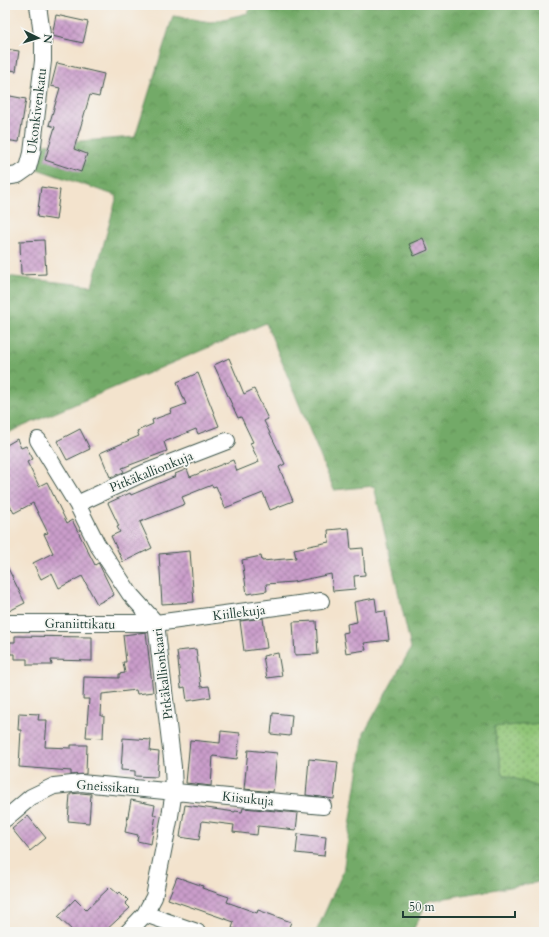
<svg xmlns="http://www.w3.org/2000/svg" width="549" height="937" font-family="Cardo,serif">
<defs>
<pattern id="grass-dots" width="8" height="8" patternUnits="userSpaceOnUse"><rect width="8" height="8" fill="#8fc476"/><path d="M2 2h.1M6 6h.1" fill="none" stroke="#74a062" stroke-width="1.8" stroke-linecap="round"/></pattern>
<pattern id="forest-crowns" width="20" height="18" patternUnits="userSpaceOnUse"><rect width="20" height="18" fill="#73aa67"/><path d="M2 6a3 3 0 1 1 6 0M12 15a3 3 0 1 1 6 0" fill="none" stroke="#5e8c56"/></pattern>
<pattern id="building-cross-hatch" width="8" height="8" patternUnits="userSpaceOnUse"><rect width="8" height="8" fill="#ca9dca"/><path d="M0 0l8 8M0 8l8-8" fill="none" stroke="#a381a5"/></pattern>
</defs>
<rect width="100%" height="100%" fill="#f6f6f2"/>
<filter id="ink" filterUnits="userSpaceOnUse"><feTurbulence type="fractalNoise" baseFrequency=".025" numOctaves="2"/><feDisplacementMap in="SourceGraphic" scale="8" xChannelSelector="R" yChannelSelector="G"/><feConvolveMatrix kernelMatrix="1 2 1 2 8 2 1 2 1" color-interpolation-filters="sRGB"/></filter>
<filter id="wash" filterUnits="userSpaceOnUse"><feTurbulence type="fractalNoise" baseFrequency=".012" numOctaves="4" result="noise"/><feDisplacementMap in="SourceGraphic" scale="16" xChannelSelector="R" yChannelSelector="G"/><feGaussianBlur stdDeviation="0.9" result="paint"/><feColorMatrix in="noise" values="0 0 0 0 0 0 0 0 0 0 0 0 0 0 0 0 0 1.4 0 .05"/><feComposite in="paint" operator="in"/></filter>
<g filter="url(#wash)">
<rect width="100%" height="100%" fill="#f3e3cd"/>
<!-- grass -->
<path fill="url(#grass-dots)" stroke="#578055" d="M544,723v66l-42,-15 -8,-48z"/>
<!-- forest -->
<path fill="url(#forest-crowns)" stroke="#49744e" d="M252,5h292v718l-50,4 8,47 42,15v92l-116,20 -16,31h-96l27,-60 21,-139 47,-85 -37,-162 -40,4 -68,-167 -261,111v-158l87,10 25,-90 -80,-27 5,-25 93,-7 38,-121 38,6 37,-9z"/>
<g id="blocks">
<!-- building -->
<path fill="url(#building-cross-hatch)" d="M56,15l32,7 -5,21 -31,-7z
M5,49l14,2 -3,20 -11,-2z
M57,63l47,11 -5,23 -9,-2 -16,54 13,5 -6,18 -36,-12 10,-33 -6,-2 11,-37 -9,-2z
M5,95l21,4 -7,43 -14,-2z
M41,187l19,3 -4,30 -19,-3z
M423,238l5,12 -14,6 -5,-12z
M44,240l2,34 -25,1 -1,-34z
M229,358l15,36 10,-5 14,30 -4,2 21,43 -6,3 14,34 -23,9 -7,-17 -38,15 -9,-22 -3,1 -1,-2 -30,12 3,7 -45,18 12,26 -29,14 -12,-26 9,-4 -3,-5 2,-1 -11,-23 22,-10 1,2 45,-19 -1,-2 12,-5 3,8 43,-17 4,11 22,-9 -9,-19 3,-1 -12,-25 -3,1 -24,-53z
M198,373l21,53 -21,8 -2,-5 -32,13 3,9 -45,17 2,4 -14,5 -10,-24 39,-17 -2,-5 16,-7 -1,-4 19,-7 -1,-3 16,-6 -9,-22z
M80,429l10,20 -23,11 -10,-19z
M17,439l4,9 5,-2 7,13 -6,3 12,24 8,-4 20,41 5,-3 23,45 3,-2 1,1 15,31 -17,9 -15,-28 -23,12 -7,-15 -11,6 -8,-16 20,-10 -9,-19 4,-1 -15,-30 -19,10 -9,-16v-18l4,-2 -4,-8v-23z
M349,528l2,21 12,-1 2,27 -11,1 1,13 -22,2 -2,-17 -38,8 -27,2 1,7 -20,3 -5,-34 19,-4 1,5 34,-3 -2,-9 35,-7 -1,-12z
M190,551l4,51 -32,2 -3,-50z
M5,562l20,41 -20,10z
M375,598l2,14 8,-1 4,29 -25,3 2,7 -20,3 -3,-20 5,-1 -1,-8 10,-2 -3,-20z
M263,618l4,30 -23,3 -4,-30z
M316,621l2,33 -23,1 -2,-33z
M146,632l7,60 -16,2 -1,-4 -34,4 -1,22h3l-1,22 -17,-1 3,-38h-6l1,-22 35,1v-4l6,-1 -2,-11h3l-3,-27z
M15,636l77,1v24l-41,-1 1,5h-25v-6h-12v-5h-5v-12h5z
M196,649l5,38 8,-1 2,11 -24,4 -2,-14 -4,1 -4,-37z
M278,653l4,23 -15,2 -4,-22z
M19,713l20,1 -1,6h9l-2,27 26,1v-3h16l-1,29 -15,1v-4l-52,-4 2,-37h-3z
M273,713l19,2 -2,21 -19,-2z
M221,731l19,2 -3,26 -24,-3 -2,30 -25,-3 4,-43 30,3z
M123,738l28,2 -1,11 9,1 -2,25 -22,-1v-5l-14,-1z
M248,750l29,3 -4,39 -29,-3z
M309,759l29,3 -4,37 -28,-4z
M81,793l10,1 -2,29 -21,-2 2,-27z
M131,800l24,5 -2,10h3l-5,29 -14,-3 1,-6 -13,-3z
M185,805l50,7v-1l7,1 1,-4 55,5 -2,17 -38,-4 -1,9 -24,-3 1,-7 -32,-4 -3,19 -19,-3z
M28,816l18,22 -16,13 -18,-22z
M298,834l28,3 -2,19 -28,-3z
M177,877l26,9 -1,2 27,9 -2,5 30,11 1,-3 33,12 -4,10h-43l-12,-4 2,-6 -66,-23z
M110,887l8,7 2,-2 8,8 -3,3 5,5 -26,24h-30l-16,-15 17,-18 11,11z"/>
</g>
</g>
<g filter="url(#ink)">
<use href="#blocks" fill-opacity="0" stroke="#3f564b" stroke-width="1"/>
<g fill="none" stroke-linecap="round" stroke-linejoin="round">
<!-- minor casing -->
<g stroke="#3f564b" stroke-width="18">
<path id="minor" d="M5,177l13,-2 10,-7 4,-15 11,-92v-19l-5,-37
M38,440l39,64 20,40 33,50 26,29 17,144 1,24 -4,25 -16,81 -9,17 -17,18
M77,504l67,-31 83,-32
M5,623h151l165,-22
M5,819l26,-22 23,-11 27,-3 242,23
M145,914l52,18"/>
</g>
<!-- minor -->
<use href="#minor" stroke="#fff" stroke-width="16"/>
</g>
</g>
<g text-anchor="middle" stroke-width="3.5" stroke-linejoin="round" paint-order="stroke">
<!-- street labels -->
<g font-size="13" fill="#1f3d34" stroke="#f6f6f2">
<text transform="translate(36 111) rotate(-83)" y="5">Ukonkivenkatu</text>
<text transform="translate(151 471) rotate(-22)" y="5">Pitkäkallionkuja</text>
<text transform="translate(239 612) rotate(-7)" y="5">Kiillekuja</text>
<text transform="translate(80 623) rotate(1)" y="5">Graniittikatu</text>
<text transform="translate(162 674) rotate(-97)" y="5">Pitkäkallionkaari</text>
<text transform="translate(108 786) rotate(4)" y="5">Gneissikatu</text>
<text transform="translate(248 798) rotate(6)" y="5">Kiisukuja</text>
</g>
</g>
<!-- margin -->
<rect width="549" height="937" fill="none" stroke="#f6f6f2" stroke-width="20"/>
<!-- north arrow -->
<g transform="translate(38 38) rotate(95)" stroke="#f6f6f2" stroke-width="3" paint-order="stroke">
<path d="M0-3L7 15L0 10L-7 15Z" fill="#1f3d34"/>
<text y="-6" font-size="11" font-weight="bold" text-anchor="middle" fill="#1f3d34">N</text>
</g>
<!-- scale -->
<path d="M403 911v6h112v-6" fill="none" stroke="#1f3d34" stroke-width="2"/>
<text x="409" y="911" font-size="12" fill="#1f3d34" stroke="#f6f6f2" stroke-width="3" paint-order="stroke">50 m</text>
</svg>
